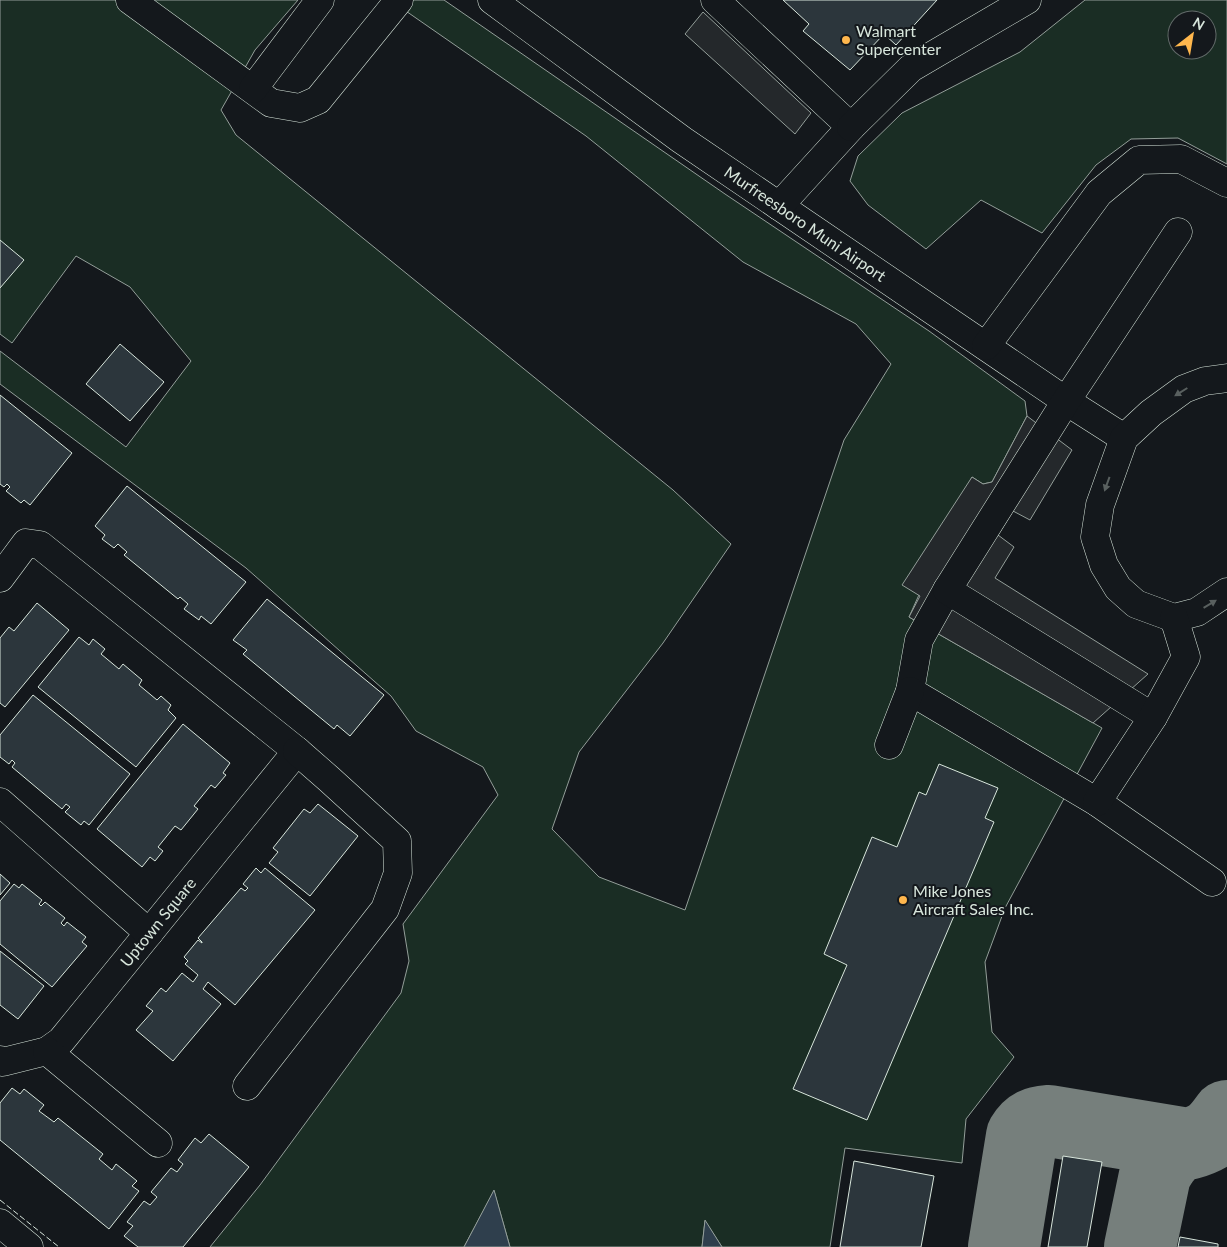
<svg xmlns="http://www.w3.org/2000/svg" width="1227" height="1247" font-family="Lato,sans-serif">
<rect width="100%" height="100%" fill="#14181c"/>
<!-- green -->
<path fill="#1a2d24" stroke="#939e99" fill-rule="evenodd" d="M0,0h298l-43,50 -34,60 15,25 437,355 58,54 -68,99 -84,109 -27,77 47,48 86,33 159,-470 47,-76 -35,-40 -113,-62 -157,-126 -196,-136h54l281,194 204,137 96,70 2,15 -35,66 -9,2 -11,-7 -63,140 193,111 -97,180 -20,54 7,70 22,25 -48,62 -4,44 -117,-15 -15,99h-108l-17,-26 -3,26h-192l-16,-56 -30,56h-254l50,-62 141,-192 8,-32 -6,-37 95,-129 -15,-28 -67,-36 -25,-35 -145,-128 -246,-184v-33l126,96 65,-86 -61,-74 -54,-31 -64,87 -12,-9z
M1085,0h142v164l-49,-26 -47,1 -35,26 -54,68 -61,-33 -55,49 -58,-44 -18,-24 8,-25 44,-43 118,-61zM1177,20h30v30h-30z"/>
<!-- parking -->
<path fill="#24282b" stroke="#939e99" d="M703,12l108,101 -16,21 -110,-100z
M1027,416l45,34 -42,70 -17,-9 -15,24 16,12 -19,31 153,96 -55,49 -184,-106 11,-21 -18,-11 70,-108 11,7 9,-2z"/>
<!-- water -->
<path fill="#2f3f4d" stroke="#939e99" d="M494,1190l16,57h-46z
M705,1220l17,27h-20z"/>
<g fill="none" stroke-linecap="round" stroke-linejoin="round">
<!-- taxiway -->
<path stroke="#767f7c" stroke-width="72" d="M1004,1247l18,-111c7,-12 14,-14 27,-15l139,23c21,-6 26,-10 39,-28
M1140,1247l15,-72c7,-14 17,-29 33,-31"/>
</g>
<!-- building -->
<path fill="#2c363c" stroke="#d8e6dc" d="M783,0h154l-41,45 -12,-11 -34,36 -47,-39 6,-7z
M0,240l24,20 -24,28z
M120,344l44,38 -34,39 -44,-37z
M0,395l72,58 -42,52 -6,-5 -3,3 -15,-12 4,-4 -3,-3 -3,3 -4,-3z
M127,486l119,96 -35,42 -10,-8 -2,4 -15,-11 4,-5 -8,-7 -2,2 -54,-44 3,-3 -9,-8 -4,4 -12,-9 3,-4 -10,-9z
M267,599l117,96 -34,41 -13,-11 -3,4 -91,-75 4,-4 -14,-10z
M37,603l32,27 -64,77 -5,-4v-65l9,-11 5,4z
M79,637l10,8 4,-6 12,10 -4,5 18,15 4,-5 19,16 -3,5 18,15 4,-4 10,9 -3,5 8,8 -40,49 -98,-80z
M33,695l97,79 -41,51 -5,-4 -3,4 -16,-13 5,-5 -4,-3 -4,5 -50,-42 3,-4 -3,-3 -3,4 -9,-7v-22z
M183,724l47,39 -7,10 3,2 -11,13 -4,-3 -17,21 4,3 -17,21 -6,-4 -17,21 5,4 -8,10 -5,-4 -8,10 -45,-38z
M939,764l59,24 -13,30 9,4 -127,298 -74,-31 54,-124 -23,-11 48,-117 25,10 22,-55 7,3z
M318,804l40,32 -48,60 -41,-33 9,-11 -5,-4 31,-39 6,4z
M256,868l5,5 4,-5 50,42 -80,95 -27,-23 -5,7 18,15 -48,57 -37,-31 17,-19 -7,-5 15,-18 5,4 16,-19 11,9 5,-7 -13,-11 3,-3 -4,-4 14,-17 4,3v-1l-4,-4 43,-50 4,3 3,-3 -5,-4z
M0,874l10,9 -10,12z
M14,884l5,4 3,-4 20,16 -3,4 2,2 4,-4 20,16 -4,5 3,3 3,-4 19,15 -4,5 5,4 -35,41 -52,-43v-43z
M0,951l44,35 -26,33 -18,-14z
M12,1088l8,6 4,-5 20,16 -5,6 15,11 4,-4 45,36 -4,5 13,11 4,-6 21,17 -5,5 7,5 -30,38 -109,-89v-37z
M209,1134l40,33 -66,80h-45l-14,-11 9,-10 -6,-4 17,-21 6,4 7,-8 -6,-5 20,-24 6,4 6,-8 -5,-4 17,-22 6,5z
M1063,1156l39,6 -15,85h-39z
M854,1161l80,15 -13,71h-81z
M1180,1237l38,7v3h-40z"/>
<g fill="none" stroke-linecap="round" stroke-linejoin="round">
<!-- minor casing -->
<g stroke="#d8e6dc" stroke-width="29">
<g id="minor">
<path d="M130,0l141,103 29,5 18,-8 81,-100"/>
<path id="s1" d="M492,0l190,140 384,261 58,37"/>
<path d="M715,0l136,127 -72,79"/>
<path d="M253,89l67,-89"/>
<path d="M851,127l60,-59 116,-68"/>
<path d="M986,346l113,-153 40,-33 42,-1 46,24"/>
<path d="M1227,378l-22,3 -21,8 -33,24 -27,25 -24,67 -5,32 9,28 14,23 18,16 38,14 23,-6 30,-20"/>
<path d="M0,578l26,-35 14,2 257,206 -236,290 -14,10 -44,11 -3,-2"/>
<path d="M947,590l-28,50 -9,51 187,111 115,80"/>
<path d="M1153,717l-206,-127 119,-189 112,-169"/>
<path d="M889,745l21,-54"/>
<path d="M0,802l149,131"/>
<path d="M1097,802l56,-85 33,-60 -12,-39"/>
<path d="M47,1051l111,92"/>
<path d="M247,1086l138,-177 13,-36 -1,-32 -68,-62 -32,-28"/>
<path d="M0,1223l29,24"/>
</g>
</g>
<!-- minor -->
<use href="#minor" stroke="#14181c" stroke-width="28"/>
<!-- fence -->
<path stroke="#d8e6dc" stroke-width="1" stroke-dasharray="6 2.5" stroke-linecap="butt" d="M0,1200l59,47"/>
</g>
<!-- one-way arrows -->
<defs><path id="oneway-solid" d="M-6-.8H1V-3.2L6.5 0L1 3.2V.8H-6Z" transform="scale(1.25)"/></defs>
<g fill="#59605f">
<use href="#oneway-solid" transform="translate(1181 392) rotate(148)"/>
<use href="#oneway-solid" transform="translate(1107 484) rotate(110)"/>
<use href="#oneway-solid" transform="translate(1210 604) rotate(-31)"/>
</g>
<!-- markers -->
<g fill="#ffb74d" stroke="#14181c" stroke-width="2">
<circle cx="846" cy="40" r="5"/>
<circle cx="903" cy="900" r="5"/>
</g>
<g text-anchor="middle" stroke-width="4" stroke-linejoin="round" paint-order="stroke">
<!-- poi labels -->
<g font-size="16" fill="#d8e6dc" stroke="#14181c" text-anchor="start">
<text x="856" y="37">Walmart<tspan x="856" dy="18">Supercenter</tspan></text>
<text x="913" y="897">Mike Jones<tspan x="913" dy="18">Aircraft Sales Inc.</tspan></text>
</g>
<!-- street labels -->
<g font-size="16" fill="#d8e6dc" stroke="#14181c">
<text dy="6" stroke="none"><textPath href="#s1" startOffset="385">Murfreesboro Muni Airport</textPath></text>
<text transform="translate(158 922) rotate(-51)" y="6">Uptown Square</text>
</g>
</g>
<!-- north arrow -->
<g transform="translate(1192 35) rotate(31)"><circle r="24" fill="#14181c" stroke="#626a69"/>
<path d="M0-4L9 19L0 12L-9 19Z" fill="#ffb74d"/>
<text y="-8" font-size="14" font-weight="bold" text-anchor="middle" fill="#d8e6dc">N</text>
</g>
</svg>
